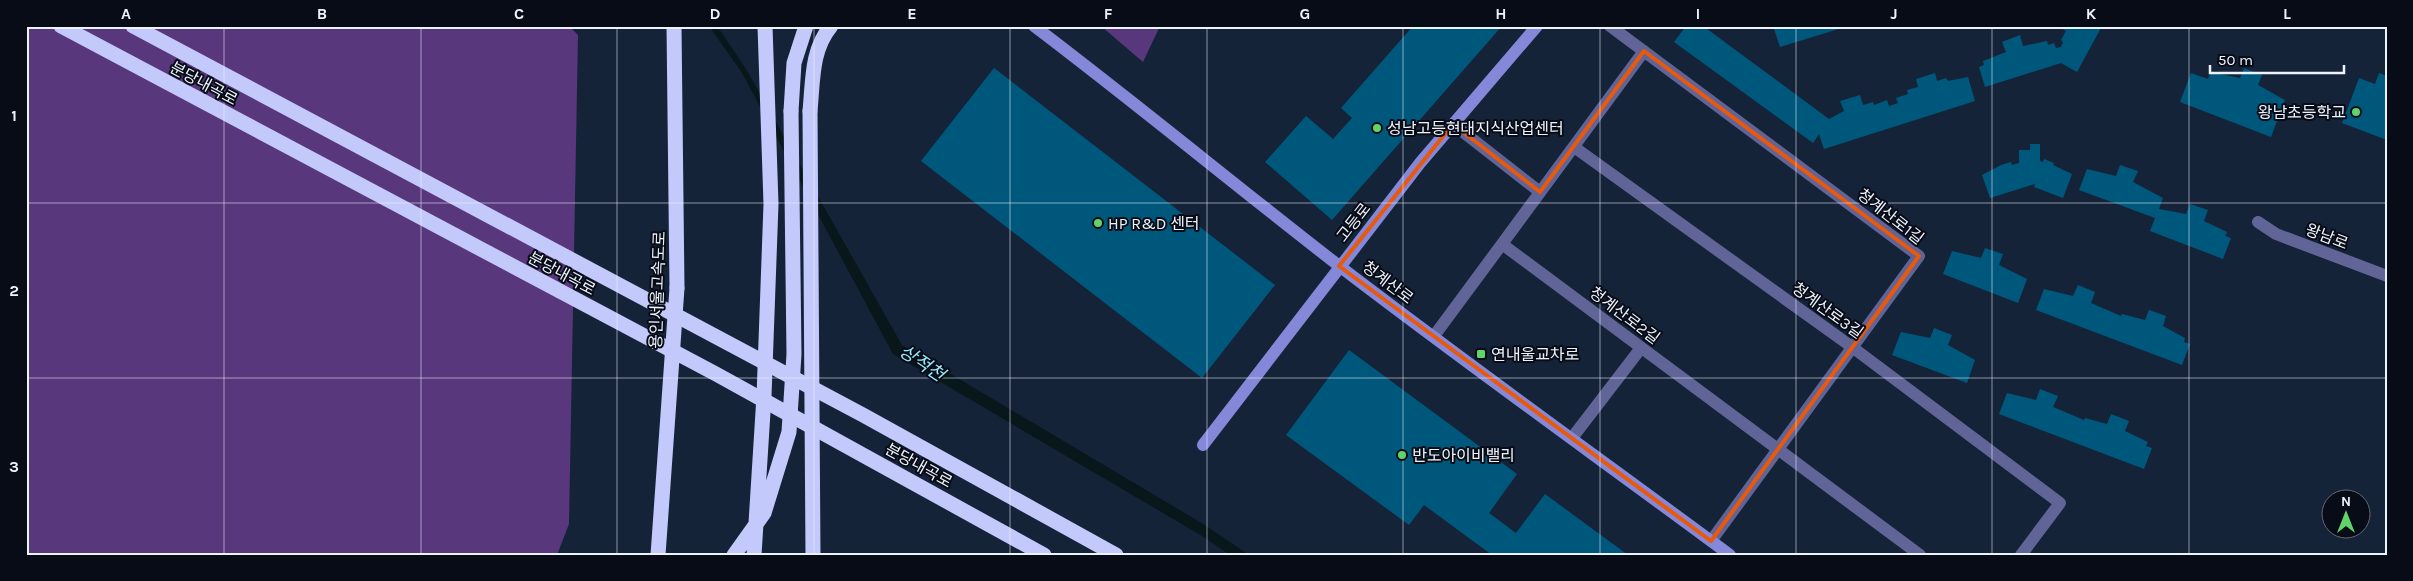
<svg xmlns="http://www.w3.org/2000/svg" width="2413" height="581" font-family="Karla,'Noto Sans KR',sans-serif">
<rect width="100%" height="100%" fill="#152339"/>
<!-- forest -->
<path fill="#58377d" d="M26,26h543l9,9 -9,489 -12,31h-531z
M1101,26h59l-17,36z"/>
<!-- water -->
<path fill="#07171a" d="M709,26h8l29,43 156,276 303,180 44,30h-19l-28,-19 -309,-182 -151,-281z"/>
<!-- building -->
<path fill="#00577c" d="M1413,26h89l-170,194 -67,-58 41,-46 27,23 19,-21 -11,-10z
M1686,26h17l126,93 15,-8 -4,-10 20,-6 3,10 10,-3 1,3 13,-5 2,6 9,-3 -2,-5 12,-4 -1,-4 11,-3 -2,-8 19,-6 2,8 9,-3 2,3 20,-4 7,24 -151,48 -5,-15 -6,9 -139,-101z
M1773,26h72v1l-65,20z
M2058,26h44l-25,46 -16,-9 -76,24 -6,-20 5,-2 -1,-4 23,-9 -4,-10 18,-7 3,11 24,-5 1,4 6,-2 2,5 5,-1 2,-5 -2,-2 5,-9z
M994,68l281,217 -73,93 -281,-217z
M2244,68l18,7 -4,10 27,15 -14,37 -91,-35 11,-29 17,6 3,-7 29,6z
M2379,73l8,3v64l-45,-17 17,-45 16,6z
M2030,144h10v17l3,1 1,-3 10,4 -1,2 19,9 -9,24 -29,-11 1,-3 -45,14 -8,-23 19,-10 10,-3 1,3 7,-2v-13h11z
M2120,165l18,6 -5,11 30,16 -4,11 27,5 4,-10 18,6 -4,11 23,11 -2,4 6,2 -8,21 -73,-28 5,-13 -76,-28 8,-21 29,7z
M1985,248l18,6 -4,11 28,14 -9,24 -75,-29 9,-23 29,7z
M2078,285l17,7 -4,11 30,13 1,-2 23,6 4,-10 17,6 -3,10 22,12 -1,4 6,2 -8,21 -146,-55 8,-21 29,7z
M1934,328l18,7 -4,10 27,15 -8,23 -75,-28 9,-23 29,6z
M1349,350l168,124 -28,39 27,20 29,-39 83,61h-136l-68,-50 -15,20 -123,-90z
M2040,389l18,7 -5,11 31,13 1,-2 22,6 4,-10 18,7 -4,10 23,11 -2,4 6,2 -8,21 -145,-55 8,-21 29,7z"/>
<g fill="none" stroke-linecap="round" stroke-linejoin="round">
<!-- street -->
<path stroke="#616497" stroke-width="12" d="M1610,26l309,230 -208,285
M1644,51l-142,193 418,311
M1453,124l87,68
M1574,147l278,200 208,156 -39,52
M2258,222l18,12 111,42
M1434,336l68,-92
M1572,438l69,-90"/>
<!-- secondary -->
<path stroke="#8588d9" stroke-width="12" d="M1034,26c103,78 202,160 304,239 129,99 261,193 392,290
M1203,445l217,-282 117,-137"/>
<!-- highway -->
<path stroke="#c4c9fb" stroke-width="15" d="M61,26l655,348 328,181
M133,26l730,389 253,140
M674,26l3,262
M791,111l3,-48 12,-37
M810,111c3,-30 1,-61 21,-85"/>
<!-- highway-bridge -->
<path stroke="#c4c9fb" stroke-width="15" d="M810,111l3,444
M658,555l19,-267
M734,555l30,-42 25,-81 5,-78 -3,-243
M754,555l10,-159 7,-192 -6,-178"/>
</g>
<!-- marked area -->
<path fill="none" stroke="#e8590c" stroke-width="4" stroke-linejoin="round" d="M1644,51l275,205 -208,285 -372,-275 114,-142 87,68z"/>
<!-- grid -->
<path fill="none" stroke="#edf3fc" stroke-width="1" stroke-opacity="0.55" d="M224,26v529M421,26v529M617,26v529M814,26v529M1010,26v529M1207,26v529M1403,26v529M1600,26v529M1796,26v529M1992,26v529M2189,26v529M26,203h2361M26,378h2361"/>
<!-- markers -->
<g fill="#60d56b" stroke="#070c16" stroke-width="2">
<circle cx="2356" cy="112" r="5"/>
<circle cx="1377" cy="128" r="5"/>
<circle cx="1098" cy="223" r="5"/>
<rect x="1476" y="349" width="10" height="10" rx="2.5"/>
<circle cx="1402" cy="455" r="5"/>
</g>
<g text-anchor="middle" stroke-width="4" stroke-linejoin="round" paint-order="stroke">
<!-- street labels -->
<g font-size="16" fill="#edf3fc" stroke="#070c16">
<text transform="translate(204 83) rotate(28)" y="6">분당내곡로</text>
<text transform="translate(1891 216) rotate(38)" y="6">청계산로1길</text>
<text transform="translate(1353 222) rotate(-52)" y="6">고등로</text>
<text transform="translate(2327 236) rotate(21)" y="6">왕남로</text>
<text transform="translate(562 273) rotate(28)" y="6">분당내곡로</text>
<text transform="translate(1388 282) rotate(37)" y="6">청계산로</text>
<text transform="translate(657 290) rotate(-88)" y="6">용인서울고속도로</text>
<text transform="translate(1828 310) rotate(36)" y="6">청계산로3길</text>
<text transform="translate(1625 315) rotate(37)" y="6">청계산로2길</text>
<text transform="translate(919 465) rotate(29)" y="6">분당내곡로</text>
</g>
<!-- poi labels -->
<g font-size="16" fill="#edf3fc" stroke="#070c16" text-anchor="start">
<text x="2346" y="118" text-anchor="end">왕남초등학교</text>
<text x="1387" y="134">성남고등현대지식산업센터</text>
<text x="1108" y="229">HP R&amp;D 센터</text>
<text x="1491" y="360">연내울교차로</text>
<text x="1412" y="461">반도아이비밸리</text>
</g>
<!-- water labels -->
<g font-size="18" font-style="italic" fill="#94ebfe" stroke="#070c16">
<text transform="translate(922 363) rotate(34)" y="6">상적천</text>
</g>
</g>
<!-- border -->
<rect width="2413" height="581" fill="none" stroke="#070c16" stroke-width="55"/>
<!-- north arrow -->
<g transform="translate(2346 514)"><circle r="24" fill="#070c16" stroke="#636872"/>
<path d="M0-4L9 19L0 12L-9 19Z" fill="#60d56b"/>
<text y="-8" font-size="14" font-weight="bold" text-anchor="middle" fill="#edf3fc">N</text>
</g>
<!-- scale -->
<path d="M2210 65v8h134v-8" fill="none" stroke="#edf3fc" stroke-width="2.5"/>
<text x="2218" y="65" font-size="15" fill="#edf3fc" stroke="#070c16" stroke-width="4" paint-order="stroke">50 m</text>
<rect x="28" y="28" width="2358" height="526" fill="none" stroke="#edf3fc" stroke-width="2"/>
<g font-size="16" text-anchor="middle" font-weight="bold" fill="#edf3fc">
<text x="126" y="19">A</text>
<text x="322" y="19">B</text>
<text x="519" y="19">C</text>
<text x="715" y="19">D</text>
<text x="912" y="19">E</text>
<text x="1108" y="19">F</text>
<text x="1305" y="19">G</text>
<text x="1501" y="19">H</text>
<text x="1698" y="19">I</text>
<text x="1894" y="19">J</text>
<text x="2091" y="19">K</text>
<text x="2287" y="19">L</text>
<text x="14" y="121">1</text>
<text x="14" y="296">2</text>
<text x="14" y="472">3</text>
</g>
</svg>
